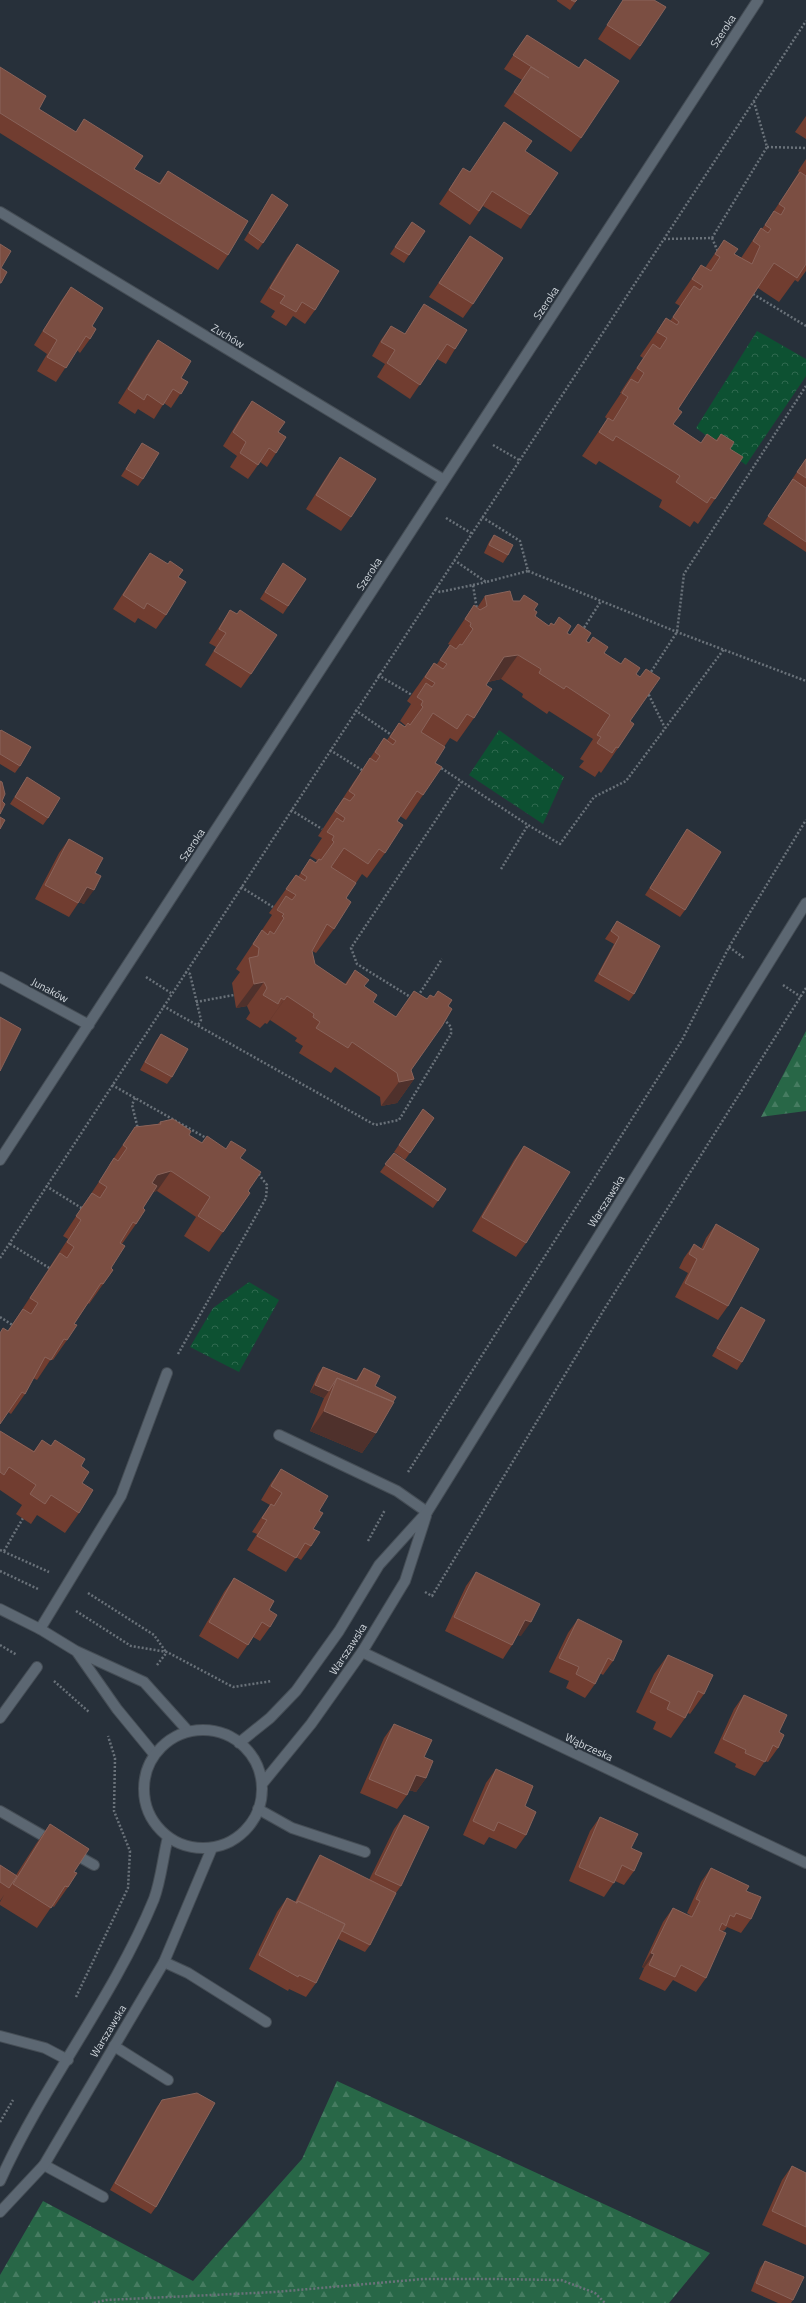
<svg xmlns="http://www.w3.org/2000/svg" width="806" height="2303" font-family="'Titillium Web',sans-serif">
<defs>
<pattern id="forest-firs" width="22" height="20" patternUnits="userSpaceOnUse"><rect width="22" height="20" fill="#286747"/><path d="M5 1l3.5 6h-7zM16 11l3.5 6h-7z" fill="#467c61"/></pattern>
<pattern id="park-crowns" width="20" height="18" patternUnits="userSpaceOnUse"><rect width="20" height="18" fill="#0d5132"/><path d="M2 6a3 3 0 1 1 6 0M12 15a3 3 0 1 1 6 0" fill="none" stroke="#2f694f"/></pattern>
</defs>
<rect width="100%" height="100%" fill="#27303a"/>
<!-- forest -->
<path fill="url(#forest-firs)" d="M806,1031v80l-45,6z
M337,2081l373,172 -41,50h-669v-28l43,-74 150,80 109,-122z"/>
<!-- park -->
<path fill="url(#park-crowns)" d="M757,331l49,28v17l-60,89 -50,-37z
M499,730l65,47 -21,47 -74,-49z
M249,1282l30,18 -40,72 -49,-25 23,-39z"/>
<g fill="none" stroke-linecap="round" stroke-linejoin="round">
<!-- lane casing -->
<g stroke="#454d55" stroke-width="12">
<path id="lane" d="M279,1435l118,56 30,21
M40,1629l81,-133 46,-123
M0,1718l37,-51
M258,1809l34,19 73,24
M0,1811l54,31
M71,1852l23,13
M164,1962l24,11 78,49
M0,2036l45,12 23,12
M114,2046l54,34
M44,2165l59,32"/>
</g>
<!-- street casing -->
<g stroke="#454d55" stroke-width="12">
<path id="street" d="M0,212l444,268
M0,977l89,48
M0,1160l758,-1160
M0,1609l40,20 36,22 68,31 44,49
M77,1652l40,57 37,45
M362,1652l444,211"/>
</g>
<!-- secondary casing -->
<g stroke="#454d55" stroke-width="12">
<path id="secondary" d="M144 1789a59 59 0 1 1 118 0a59 59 0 1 1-118 0Z
M239,1743l31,-25 26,-27 43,-60 40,-66 48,-53 379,-609
M262,1784l49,-60 51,-72 43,-71 21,-65
M0,2181c44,-98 113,-182 154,-282 7,-19 9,-42 14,-62
M0,2212l44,-47 120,-203 48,-114"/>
</g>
<!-- path -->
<path stroke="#6a727a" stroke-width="2.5" stroke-dasharray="2 2" stroke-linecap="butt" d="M767,147l39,1
M712,238l6,14
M664,239l48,-1 55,-91 -13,-45
M753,294l53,32
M493,445l26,15
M482,517l38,24 8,30 149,61 129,49
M446,518l25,15
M454,560l32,22 42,-11
M473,585l13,-3
M435,589l5,3 33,-7 4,25
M582,631l19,-30
M378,675l34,20
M649,675l28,-43 7,-58 122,-188
M647,691l18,37
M355,710l38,26
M330,750l32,20
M438,766l90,59
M291,810l31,19
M501,869l27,-44 32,19 34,-47 32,-16 98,-132
M241,887l32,20
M729,947l15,11
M185,972l5,2 11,46 -3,5
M146,977l25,16
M783,985l18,12
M418,996l24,-37
M412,998l-55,-34 -6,-16 110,-166
M196,1002l38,-7
M163,1006l212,119 24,-5 52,-86v-7l-8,-9
M112,1085l96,54
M135,1098l-3,7 6,24
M46,1186l37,23
M10,1244l41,25
M0,1258l806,-1237
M0,1317l14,9
M178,1354l88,-156 1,-13 -10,-13
M408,1472l274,-432 47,-93 77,-127
M368,1541l17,-31
M0,1550l49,22
M4,1551l19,-33
M0,1571l38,18
M425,1592l7,4 173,-288 201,-320
M88,1593l66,42 12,17
M76,1611l55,35 36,6 66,35 39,-6
M0,1645l17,10
M157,1665l10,-13
M54,1681l35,31
M76,1997l52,-109 2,-37 -16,-40 1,-53 -7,-22
M0,2122l13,-22
M94,2303l12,-3 169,-8 148,-13h72l66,1 34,13 10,10"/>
<!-- lane -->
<use href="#lane" stroke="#5c6772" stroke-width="10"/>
<!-- street -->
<use href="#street" stroke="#5c6772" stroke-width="10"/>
<!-- secondary -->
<use href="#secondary" stroke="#5c6772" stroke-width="10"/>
</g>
<!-- wall -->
<path fill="#713d30" d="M557,0h20l-7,10 -13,-9z
M623,0h31l-14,46 -10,14 -32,-21z
M527,35l52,33 6,-9 -4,79 -10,14 -67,-46 18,-26 -18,-11z
M0,67l39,42 36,23 59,37 25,14 9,-12 60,84 -10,15 -218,-137z
M806,116v23l-11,-7z
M525,151l5,64 -9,14 -38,-23 -13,19 -31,-21 24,-36 7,4z
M806,159v112l-8,11 -3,-2 -16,22 -21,-14 -80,121 -5,15 28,19 15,-3 5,-6 9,15 -15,50 -17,25 -4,-3 -4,6 -31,-20 3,-7 -63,-39 -3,4 -14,-9 25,-37 -2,-2 16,-24h-1l23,-35 -3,-2 9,-13 17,-25 4,3 10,-15 -5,-3 26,-38 4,3 19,-28 11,14 6,4 20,-30 1,1 2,-3 23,-35 12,-19 -1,-1z
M272,194l-9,49 -5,7 -14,-10z
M412,222l-3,33 -5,8 -14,-9z
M470,236l3,68 -10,14 -34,-21z
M297,244l18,66 -10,14 -12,-8 -7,10 -15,-9 4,-6 -15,-9 27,-44z
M71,287l21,39 -2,13 -10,14 -3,-3 -21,32 -19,-11 10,-17 -13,-9 27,-44z
M424,304l31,45 -9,15 -9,-5 -27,40 -33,-22 8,-13 -13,-8 9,-16 10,-14 14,8z
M158,340l23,38 7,4 -17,26 -7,-5 -10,16 -16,-10 -3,5 -17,-11 30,-49z
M252,401l26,31 -2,21 -9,14 -7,-5 -12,17 -18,-12 7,-11 -14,-10 19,-31z
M142,443l1,36 -5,7 -17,-10z
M340,457l11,60 -10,14 -35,-22 24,-38z
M806,458v94l-43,-28z
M494,535l14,20 -5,8 -19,-10 5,-11z
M150,553l16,62 -10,14 -18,-11 -3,5 -22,-14 27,-42z
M283,563l23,16 -23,35 -23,-15z
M485,596l28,5 21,9 1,6 14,10 2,-3 19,12 8,-11 8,17 50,33 -6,47 -12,27 -17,25 -2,-2 -4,6 -16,-10 5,-6 -4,-2 13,-20 -44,-28 -2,3 -25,-17 1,-3 -22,-15 -13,3 -2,3 -12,33 -17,24 -7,-4 -6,9 -9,16 -12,32 -17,25 -6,-4 -3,5 -12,32 -18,25 -5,-4 -16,24 -12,31 -18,24 -4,-2 3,13 30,20 10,-14 18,32 23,15 18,-26 13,8 7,-2 4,-6 10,15 -37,64 3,9 -17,24 -16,3 -1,-9 -45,-30 -4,6 -32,-20 4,-7 -8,-5 2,-3 -27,-18 -3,4 -2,-1 -5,5 -14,-9 4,-6 -3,-7 -11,2 -4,-25 8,-11 -4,-3 36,-54 -3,-2 27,-38 2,2 12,-18 5,4 2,-3 -7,-4 12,-18 -4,-2 35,-53 31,-45 3,2 12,-17 6,4 1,-1 -6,-5 11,-17 -4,-3 27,-38 3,1 13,-19 -2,-1 26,-39 3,3z
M230,610l7,4 14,60 -10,14 -36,-23 11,-18 -7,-4 12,-19z
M0,731l20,35 -5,7 -15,-9z
M27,777l21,41 -5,7 -33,-21z
M687,829l-2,81 -5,7 -35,-22z
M69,839l26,34 -11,31 -5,-2 -10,15 -34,-18 24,-46z
M617,921l17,73 -5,7 -35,-20 20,-37 -9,-5z
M161,1034l11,43 -5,7 -27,-14 16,-29z
M423,1109l11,9 -29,42 -11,-8z
M160,1122l29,13 13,8 38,15 8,33 2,2 -41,59 -25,-16 12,-19 -39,-26 -4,1 -10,16 -7,16 -14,20 -2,-1 -9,25 2,2 -24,34 -1,-1 -14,21 -7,16 -14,20 -2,-1 -14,21 -4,-2 -8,16 -14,20 -3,-2v-81l60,-92 -5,-3 47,-71h-1l26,-38 23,-3z
M524,1146l2,97 -10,14 -44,-26 42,-71z
M394,1153l52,36 -13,19 -53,-36z
M716,1224l12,82 -10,14 -43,-23 13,-24 -9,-5 5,-10 10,-14 7,5 5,-11z
M741,1307l1,55 -5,8 -25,-14 24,-42z
M323,1367l33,13 8,-12 11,18 1,47 -14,20 -52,-22 14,-33 -14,-6 8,-18z
M0,1431l34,20 8,-11 9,6 4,-6 26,26 1,17 -3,30 -14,20 -28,-18 -6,9 -15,-10 6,-9 -22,-15z
M281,1469l38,42 -6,18 -2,17 -10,14 -5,-3 -10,15 -39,-22 10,-16 -5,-2 9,-14 9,-13 -9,-5 10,-17z
M476,1572l45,64 -3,-1 -6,10 -9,14 -58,-28 21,-45z
M234,1578l35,32 1,17 -10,14 -7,-4 -15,22 -39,-23 25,-44z
M578,1619l35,42 -10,14 -3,-2 -5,11 -10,14 -19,-10 3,-7 -20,-9 19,-39z
M668,1655l36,39 -14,20 -2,-1 -3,5 -14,20 -18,-9 3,-7 -20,-10 18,-38z
M744,1695l35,37 -1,16 -10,14 -3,-1 -10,15 -20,-9 1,-3 -22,-11 20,-44z
M394,1724l30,33 2,21 -10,14 -7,-2 -2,5 -10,14 -37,-16 24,-55z
M496,1769l29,37 1,29 -10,14 -27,-12 -5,8 -21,-10 23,-52z
M404,1815l-3,71 -5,7 -26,52 -5,7 -27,-13 -22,44 -10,14 -17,-8 -1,2 -39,-22 28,-57 10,-14 8,4 20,-39 5,-8 49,25 25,-51z
M600,1817l34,54 -10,14 -9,-4 -11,16 -35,-16 21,-50z
M50,1824l24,48 -6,15 -14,20 -2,-1 -15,22 -37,-23v-3l4,-7 -4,6v-36l16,10 20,-31z
M711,1868l35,23 5,28 -10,14 -14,-6 -3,4 -1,-1 -17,48 -10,14 -23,-12 -8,11 -26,-12 5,-11 -2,-1 21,-45 10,-14 17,8v-1l-3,-2 14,-31z
M162,2100l-6,107 -5,7 -41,-24 47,-83z
M792,2166l14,7v72l-44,-20 20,-45z
M765,2261l28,39 -2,3h-13l-27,-12 9,-23z"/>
<!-- shaded-wall -->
<path fill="#4f312c" d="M518,655l-17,24 -14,3 17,-25z
M87,887l7,3 -10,14 -7,-3z
M264,982l-17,24 -11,2 18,-24z
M287,996l-17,24 -3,4 17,-24z
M414,1079l-17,24 -16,3 18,-24z
M171,1171l-14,20 -14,3 14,-19z
M315,1385l14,6 -5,7 -14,-6z
M324,1411l52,22 -14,20 -52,-22z
M525,1620l6,2 -10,14 -6,-2z
M416,1775l10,3 -10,14 -10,-3z
M651,1953l3,1 -10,14 -2,-1z"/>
<!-- building -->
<path fill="#7b4e42" stroke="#89635a" d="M571,0h6l-2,2z
M623,0h31l12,7 -26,39 -33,-21z
M527,35l52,33 6,-9 34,22 -38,57 -67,-46 17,-25 18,11 -36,-23z
M0,67l46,29 -7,13 37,23 8,-13 59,37 -9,13 26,15 8,-13 80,50 -20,34 -228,-142z
M504,122l28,19 -7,10 33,22 -28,42 -38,-24 -13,20 -30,-21 14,-22 7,4z
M800,172l6,4v88l-9,14 -23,-15 -96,146 4,3 -9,12 28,19 6,-9 10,7 4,-7 13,8 -4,7 13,8 -28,42 -4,-2 -4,6 -31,-21 4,-6 -64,-40 -3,5 -14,-9 9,-14 5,3 15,-24 -6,-4 9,-14 7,4 6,-10 -7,-5 16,-24 7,5 7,-11 -10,-6 9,-14 11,7 2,-3 -6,-5 21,-31 6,4 3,-4 -11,-7 9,-14 10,6 9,-14 -5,-3 9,-14 14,9 -4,5 18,10 8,-18 -7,-5 8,-13 7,5 3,-4 -6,-4 9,-14 7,4 4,-7 -6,-4z
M272,194l16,11 -25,38 -14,-10z
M412,222l13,9 -16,24 -14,-8z
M470,236l33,22 -30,46 -34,-21z
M0,244l11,7 -10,17 6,4 -6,11h-1z
M297,244l42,27 -24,39 -13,-8 -6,10 -16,-9 5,-7 -15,-8z
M71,287l32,21 -11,18 4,3 -6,10 -4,-3 -20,32 -19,-11 10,-17 -14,-9z
M424,304l43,26 -12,19 -8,-5 -27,41 -33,-22 8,-13 -14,-8 10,-16 14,8z
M158,340l33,21 -10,17 7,4 -7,12 -8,-5 -10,16 -16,-11 -3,6 -16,-11z
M252,401l33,21 -7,10 8,5 -10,16 -7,-5 -11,17 -18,-12 6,-11 -13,-10z
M142,443l17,10 -16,26 -17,-10z
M340,457l36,22 -25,38 -35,-22z
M806,459v19l-9,-6z
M793,479l13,9v54l-38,-26z
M494,535l19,10 -5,10 -19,-10z
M150,553l18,11 2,-3 13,9 -5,7 8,5 -20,33 -19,-12 -3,6 -21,-14z
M283,563l23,16 -18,27 -23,-14z
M510,591l3,10h7l4,-6 14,9 -4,6 3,2 -2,4 14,10 2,-3 3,2 5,-8 12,9 -4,7 3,2 8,-11 13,9 -5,8 3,2 4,-6 15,10 -4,6 17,11 4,-6 15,10 -4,6 4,3 6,-8 14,9 -30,43 4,3 -16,24 -2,-1 -4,6 -15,-10 4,-6 -4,-2 13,-20 -44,-29 -2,3 -25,-16 2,-4 -23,-14 -14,2 -18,28 6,4 -18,29 -7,-4 -10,15 -24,-16 -12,19 24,15 -10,16 7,4 -19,28 -6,-4 -20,30 6,4 -18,28 -6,-4 -11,15 -24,-16 -13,19 25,16 -10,15 5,4 -17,27 -7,-5 -15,27 3,13 31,21 9,-15 14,10 -5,6 13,9 -4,7 23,15 18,-26 13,8 3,-4 4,2 4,-6 14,9 -4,6 4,3 -10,17 -31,44 3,9 -15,3 -2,-9 -45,-31 -4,6 -32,-20 4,-6 -7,-5 1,-3 -27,-18 -3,4 -3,-2 -3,6 -15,-9 4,-7 -3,-6 -10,2 -5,-26 9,-2 1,-8 -6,-4 9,-14 6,5 2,-4 4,3 10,-16 -2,-2 2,-2 -7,-4 9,-14 6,4 4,-5 -10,-6 10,-14 9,6 2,-4 -6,-4 9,-14 6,4 3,-4 2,1 13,-18 -2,-2 2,-4 -7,-4 10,-14 6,4 2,-4 -10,-7 9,-13 6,3 5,-6 -6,-4 21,-33 6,4 4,-6 -5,-4 9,-14 9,7 3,-4 -6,-4 9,-14 6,4 3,-4 2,2 13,-18 -2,-2 2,-4 -6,-4 9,-14 6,4 3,-4 -10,-6 9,-14 9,6 4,-5 -7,-4 10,-15 6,4 4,-5 2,1 11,-16 -3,-3 1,-3 -6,-4 9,-14 6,5 7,-4 -2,-10z
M230,610l7,4 3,-4 37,25 -26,39 -37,-23 12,-18 -7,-4z
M1,730l30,17 -11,19 -20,-12v-23z
M27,777l33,21 -12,20 -33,-21z
M0,781l2,1 3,12 -3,7 3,3 -5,10z
M0,817l5,3 -5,9z
M687,829l34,23 -36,58 -35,-22z
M69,839l34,19 -8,15 6,3 -7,14 -7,-3 -9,16 -33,-18z
M617,921l43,25 -26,48 -35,-20 20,-37 -8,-6z
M0,1017l21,12 -21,42z
M161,1034l27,15 -16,28 -27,-15z
M423,1109l11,9 -24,35 -11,-8z
M173,1119l18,12 -2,4 13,8 5,-7 19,13 5,-8 15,9 -6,8 21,14 -13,19 2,2 -27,39 -25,-16 12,-19 -39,-26 -14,4 -5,8 5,3 -14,22 2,2 -9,14 -3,-2 -13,21 5,3 -14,22 2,2 -10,14 -2,-1 -27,41 3,1 -10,15 -3,-1 -13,21 -6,-3 -20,37 -3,-2 -22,32v-91l3,-5 5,3 15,-22 8,5 7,-11 -8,-5 30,-45 7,5 7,-11 -7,-5 14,-22 -5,-4 16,-23 8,5 7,-11 -8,-5 15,-24 4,3 9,-13 -4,-3 12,-18 26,-3 -1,-2z
M524,1146l46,26 -44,71 -44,-26z
M394,1153l52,36 -8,12 -53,-37z
M716,1224l43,25 -31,57 -43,-23 12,-24 -8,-5 5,-10 9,6z
M741,1307l24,13 -23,42 -25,-14z
M323,1367l34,14 7,-13 16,8 -5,10 21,11 -3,5 -56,-24 -8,13 -14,-6z
M337,1378l57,24 -18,31 -52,-22z
M0,1431l34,21 8,-12 9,6 4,-6 30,19 -4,7 8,6 -7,11 11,7 -14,23 -28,-18 -6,9 -15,-10 6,-9 -27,-18 -5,8 -4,-3z
M281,1469l47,27 -9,15 4,2 -10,16 7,3 -9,14 -6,-3 -9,15 -39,-22 10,-16 -5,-2 9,-14 3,2 8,-13 -11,-7z
M476,1572l64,32 -9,18 -6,-2 -13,25 -58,-28z
M234,1578l40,23 -5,9 8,5 -7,12 -8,-5 -14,23 -39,-23z
M578,1619l44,22 -9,20 -5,-3 -13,26 -19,-10 3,-7 -20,-9z
M668,1655l45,20 -9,19 -6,-3 -13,27 -18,-9 3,-7 -20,-10z
M744,1695l43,20 -8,17 5,3 -6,13 -5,-3 -8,17 -20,-9 1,-3 -23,-11z
M394,1724l38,16 -8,17 9,4 -7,17 -10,-3 -9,20 -38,-16z
M496,1769l37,17 -8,20 11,6 -10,23 -28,-13 -4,9 -21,-10z
M404,1815l25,12 -28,59 -26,-12z
M600,1817l38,17 -7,14 11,5 -8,18 -12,-6 -8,18 -35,-16z
M50,1824l39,25 -15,23 3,1 -9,14 -3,-1 -14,22 -38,-24z
M320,1855l76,38 -26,52 -28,-14 3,-7 -47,-23 -1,2h-1z
M0,1865l17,11 -8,12 -9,-6z
M711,1868l38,18 -3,5 15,6 -10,22 -15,-6 -2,4 -4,-2 -4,11 -4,-3 -3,7 7,3 -20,45 -25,-13 -6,12 -26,-12 5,-11 -3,-1 22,-45 19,9 8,-16 -4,-2z
M287,1898l10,5 1,-2 47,23 -29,59 -17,-8 -1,2 -39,-22z
M197,2093l18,10 -59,104 -41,-24 47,-83z
M792,2166l14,7v54l-34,-16z
M765,2261l39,16 -11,23 -37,-17z"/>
<g text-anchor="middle" stroke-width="4" stroke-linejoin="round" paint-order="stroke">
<!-- street labels -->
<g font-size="11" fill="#d0d6dc" stroke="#27303a">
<text transform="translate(723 31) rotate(-57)" y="4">Szeroka</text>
<text transform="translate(546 303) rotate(-57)" y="4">Szeroka</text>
<text transform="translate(228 336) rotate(31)" y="4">Zuchów</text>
<text transform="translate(369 574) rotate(-57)" y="4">Szeroka</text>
<text transform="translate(192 845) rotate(-57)" y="4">Szeroka</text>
<text transform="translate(50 990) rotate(28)" y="4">Junaków</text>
<text transform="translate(606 1201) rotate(-58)" y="4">Warszawska</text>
<text transform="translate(348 1649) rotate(-57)" y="4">Warszawska</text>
<text transform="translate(589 1747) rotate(25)" y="4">Wąbrzeska</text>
<text transform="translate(108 2031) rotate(-59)" y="4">Warszawska</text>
</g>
</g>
</svg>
